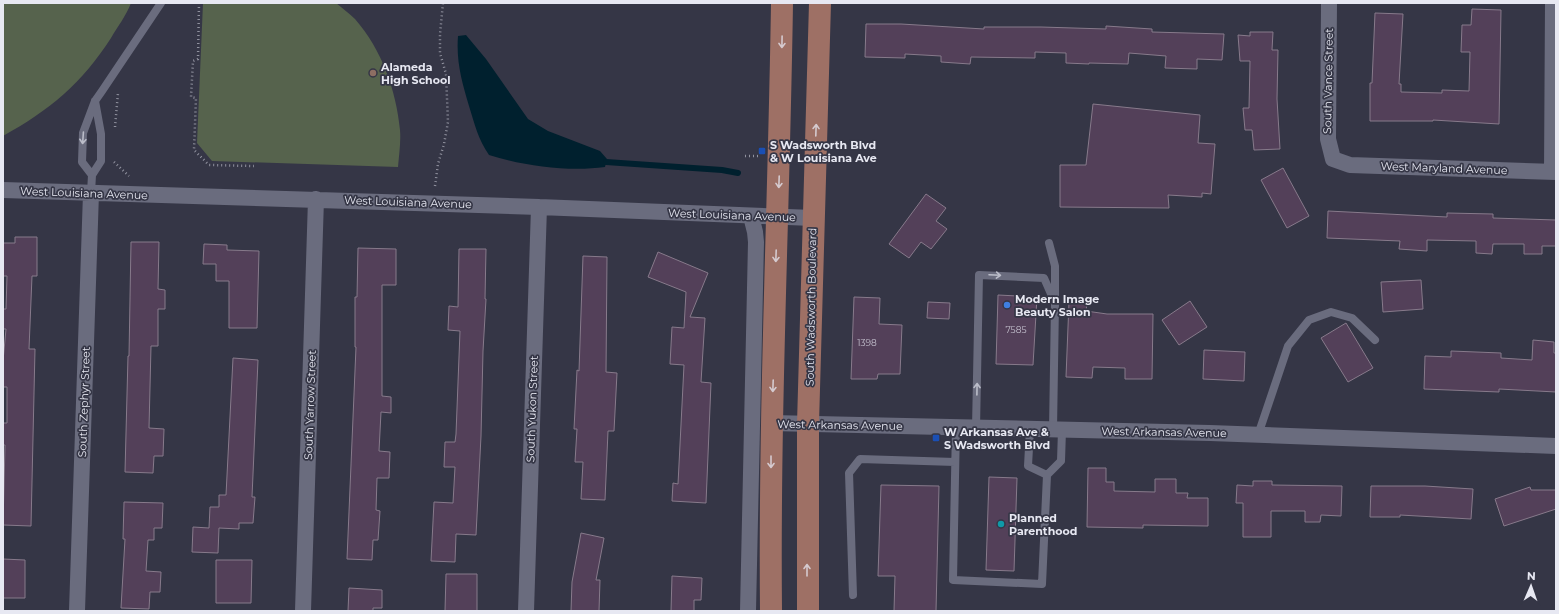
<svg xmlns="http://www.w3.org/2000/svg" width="1559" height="614" font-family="Montserrat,sans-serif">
<rect width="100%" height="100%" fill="#353646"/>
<!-- green -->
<path fill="#56634d" d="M3,3h128c-5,13 -13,23 -20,35 -29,45 -61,72 -108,98z
M203,3h133c6,5 13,10 19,16 27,31 41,71 45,111 1,12 -1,25 -2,37l-186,-6 -15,-18z"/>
<!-- water -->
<path fill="#00202e" d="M466,35l20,24 42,60 20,12 52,20 7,8 -2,8c-36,5 -81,-1 -116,-12 -11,-16 -14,-30 -20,-49 -7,-24 -13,-44 -11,-70z"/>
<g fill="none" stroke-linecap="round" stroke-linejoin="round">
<!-- stream -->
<path stroke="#00202e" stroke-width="6" d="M606,162l116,8 16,3"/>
</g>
<!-- building -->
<path fill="#534059" stroke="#877a8b" d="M1472,9l29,1 -2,114 -66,-4v1h-63v-38h2l3,-70 28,1 -4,70h2v8l41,1v-3l27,1 1,-39h-9l1,-27h9z
M866,24h35l83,5v-2h57l65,2v-3l46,3v3l72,2 -2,26 -25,-1v10l-32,-1 1,-12 -37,-3 -1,11 -39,-1v1l-23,-1v-10l-31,-1v6l-64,-1 -1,7 -29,-2v-6l-36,-2v4l-40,-1z
M1250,32h23l-1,18h6l-1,49 3,50 -26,1 -2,-20h-7l-2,-22h6l1,-47h-10l-2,-26 12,1z
M1093,104l107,11 -2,28 17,1 -4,50 -9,-1v4l-34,-2 1,13 -109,-1v-42h26z
M1283,168l26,48 -22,12 -26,-48z
M926,194l20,14 -10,13 11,8 -16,20 -10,-7 -12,16 -20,-14z
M1328,211l119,6v-4l46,1v4l63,2v26h-14v8h-18v-10h-31l-1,10 -16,-1v-12l-49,-1v11l-28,-2 1,-8 -73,-3z
M15,237h22v39h-5l-3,73h6l-4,177 -28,-1 2,-80h-2v-22h4v-36h-4v-26l3,-32h-3v-20h3l1,-33h-4v-33h12z
M131,242h28l-1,47 7,1v19h-7v37h-7l-2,82 15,1 -1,27h-9l-1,17 -28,-1 3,-116h1z
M204,244l23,1v5l32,1 -2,77h-28v-47h-13v-17h-13z
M358,248l38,1v36h-14v111l9,1v16l-10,-1 -2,39 11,1 -1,26h-12l-1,32 4,1 -2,29h-5l-1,20 -25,-1 9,-212h-1v-50h2z
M459,249h27l-1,50h1l-3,52 -2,85 -5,99 -20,-1 -1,28 -24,-1 3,-59 19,1 2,-36h-11l1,-25h10l1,-8 4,-103 -12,-1 1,-24 9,1z
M658,252l50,21 -18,44 15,1 -4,64 10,1 -5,120 -34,-2 1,-18 5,1 6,-119 -14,-1 2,-37 12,1 2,-36 -38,-15z
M583,256l24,1 -1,115 11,1 -3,58h-6l-3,69 -24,-1 2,-37h-8l2,-33h-3l3,-59 2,1z
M1421,280l2,29 -40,3 -2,-30z
M998,295l39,2 -4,68 -37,-1z
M854,297l26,1 -1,26 23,1 -2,49h-22l-1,5h-26z
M1190,301l17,26 -28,18 -17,-25z
M928,302l22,1 -1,16 -22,-1z
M1069,302l18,1 -1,8 21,3h46l-1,65h-27v-11l-32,-1 -1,11 -26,-1z
M1346,323l27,45 -25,14 -27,-44z
M1533,340l21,2v11h2v39l-57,-3v3l-75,-3 1,-33 26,1v-6l50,2v5l31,2z
M1204,350l41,2 -1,29 -41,-2z
M233,358l25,2 -6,137h3l-2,26h-14v6l-20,-1 -1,25 -26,-1 1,-25 16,1 1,-21h9v-12h7z
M1088,468h18v14h8v9l41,1v-13h21v14h12l-1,5h21v28l-65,-1v3l-56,-1z
M989,477l28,1 -3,93 -28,-1z
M1253,481h19v4l70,1 -1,30 -20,-1 -1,7h-15v-11h-34v26h-28v-34h-7l1,-18 16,1z
M881,485l58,1 -3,125h-42l1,-35h-17z
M1371,486h54l48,3 -2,30 -71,-4v2h-30z
M1530,487l1,3h25v19l-52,17 -9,-27z
M124,502l39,1 -1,25h-8v12h-6l-2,31 15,1 -1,20h-10l-1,17 -28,-1 4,-69h-2z
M581,533l23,5 -8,42h4l-1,31h-28l1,-29z
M3,559l22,1v38h-22z
M216,560h36l-1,43h-35z
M446,574h31v37h-32z
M672,576l30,2 -1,22h-7v11h-23z
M349,588l33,2v18h-9v3h-25z"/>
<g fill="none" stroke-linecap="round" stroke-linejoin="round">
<!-- path -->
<path stroke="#91929f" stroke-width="2.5" stroke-dasharray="1 3" stroke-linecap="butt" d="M199,3l-1,56 -5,2 -2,36 5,1 -2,52 15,15 45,1
M115,127l3,-34
M745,156h14
M114,162l15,14
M435,186l3,-22 6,-20 4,-22 -2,-48 -6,-21v-19l3,-31"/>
<!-- lane -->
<path stroke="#6a6c7e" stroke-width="8" d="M92,175l-10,-13 1,-29 12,-32 7,-10 59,-88
M91,193l1,-18 9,-14v-27l-6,-33
M1049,243l6,23v33
M956,427l-3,153 89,4 5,-109 -19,-9 2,-37
M976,428l3,-153 65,3 11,25 -2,127
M1258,435l30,-89 21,-26 22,-8 21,6 23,22
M1047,475l14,-14 1,-31
M853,595l-4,-122 11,-14 95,3"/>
<!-- street -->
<path stroke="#6a6c7e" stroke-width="16" d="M1329,3l-1,136 5,20 17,6 206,7
M1552,172l1,-169
M3,190l536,17 274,11
M771,423l439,10 346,13
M77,611l14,-418
M303,611l13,-412
M526,611l13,-404
M748,611l8,-369 -1,-10 -4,-16"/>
<!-- primary -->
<path stroke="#9e7065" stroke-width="22" d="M771,611c-2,-203 8,-405 11,-608
M808,611v-187l12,-421"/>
</g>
<!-- one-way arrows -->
<defs><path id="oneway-shaft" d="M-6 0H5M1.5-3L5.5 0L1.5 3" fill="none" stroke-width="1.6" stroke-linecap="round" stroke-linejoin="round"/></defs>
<g stroke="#d5cacf">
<use href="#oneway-shaft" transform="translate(782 42) rotate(91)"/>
<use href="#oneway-shaft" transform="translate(816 130) rotate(-88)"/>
<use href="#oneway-shaft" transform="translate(779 182) rotate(92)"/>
<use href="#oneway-shaft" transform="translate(776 256) rotate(92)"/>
<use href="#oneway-shaft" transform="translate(773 386) rotate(92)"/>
<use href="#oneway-shaft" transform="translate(771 462) rotate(90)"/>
<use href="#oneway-shaft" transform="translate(807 570) rotate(-90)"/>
</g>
<g stroke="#bbbdc9">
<use href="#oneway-shaft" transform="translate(83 138) rotate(94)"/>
<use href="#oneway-shaft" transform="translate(995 275) rotate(3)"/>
<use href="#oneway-shaft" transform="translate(977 389) rotate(-89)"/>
</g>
<!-- markers -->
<circle fill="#8d6e63" stroke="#353646" stroke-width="1.5" cx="373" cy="73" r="4"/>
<g fill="#1a4fb4" stroke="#353646" stroke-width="1.5">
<rect x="758" y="147" width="8" height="8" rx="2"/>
<rect x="932" y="434" width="8" height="8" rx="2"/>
</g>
<circle fill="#3f7fe0" stroke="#353646" stroke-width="1.5" cx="1007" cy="305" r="4"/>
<circle fill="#0f9aa8" stroke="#353646" stroke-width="1.5" cx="1001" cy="524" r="4"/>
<g text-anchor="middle" stroke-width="3.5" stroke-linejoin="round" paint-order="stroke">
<!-- number labels -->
<g font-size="9" fill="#c2becc">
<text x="1016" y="333">7585</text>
<text x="867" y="346">1398</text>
</g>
<!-- poi labels -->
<g font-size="11" font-weight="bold" fill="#e7e8f2" stroke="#353646" text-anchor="start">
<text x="381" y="71">Alameda<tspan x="381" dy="13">High School</tspan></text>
<text x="770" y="149">S Wadsworth Blvd<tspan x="770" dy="13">&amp; W Louisiana Ave</tspan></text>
<text x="1015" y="303">Modern Image<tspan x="1015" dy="13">Beauty Salon</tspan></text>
<text x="944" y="436">W Arkansas Ave &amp;<tspan x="944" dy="13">S Wadsworth Blvd</tspan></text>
<text x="1009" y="522">Planned<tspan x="1009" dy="13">Parenthood</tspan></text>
</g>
<!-- street labels -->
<g font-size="11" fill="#e7e8f2" stroke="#353646">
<text transform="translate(1328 81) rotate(-89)" y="4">South Vance Street</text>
<text transform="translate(1444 168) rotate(2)" y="4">West Maryland Avenue</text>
<text transform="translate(84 193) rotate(2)" y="4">West Louisiana Avenue</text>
<text transform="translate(408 202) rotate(2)" y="4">West Louisiana Avenue</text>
<text transform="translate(732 215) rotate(2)" y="4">West Louisiana Avenue</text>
<text transform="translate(811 307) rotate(-89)" y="4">South Wadsworth Boulevard</text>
<text transform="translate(84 402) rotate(-88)" y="4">South Zephyr Street</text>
<text transform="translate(310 405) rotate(-88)" y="4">South Yarrow Street</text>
<text transform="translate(532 409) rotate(-88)" y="4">South Yukon Street</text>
<text transform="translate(840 425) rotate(1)" y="4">West Arkansas Avenue</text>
<text transform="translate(1164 432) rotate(1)" y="4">West Arkansas Avenue</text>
</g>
</g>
<!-- border -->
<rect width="1559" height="614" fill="none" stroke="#e7e8f2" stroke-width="8"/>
<!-- north arrow -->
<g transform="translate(1531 586) rotate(2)" stroke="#353646" stroke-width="3" paint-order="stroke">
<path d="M0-3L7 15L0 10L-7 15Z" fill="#e7e8f2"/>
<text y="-6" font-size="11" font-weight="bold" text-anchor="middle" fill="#e7e8f2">N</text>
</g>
</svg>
